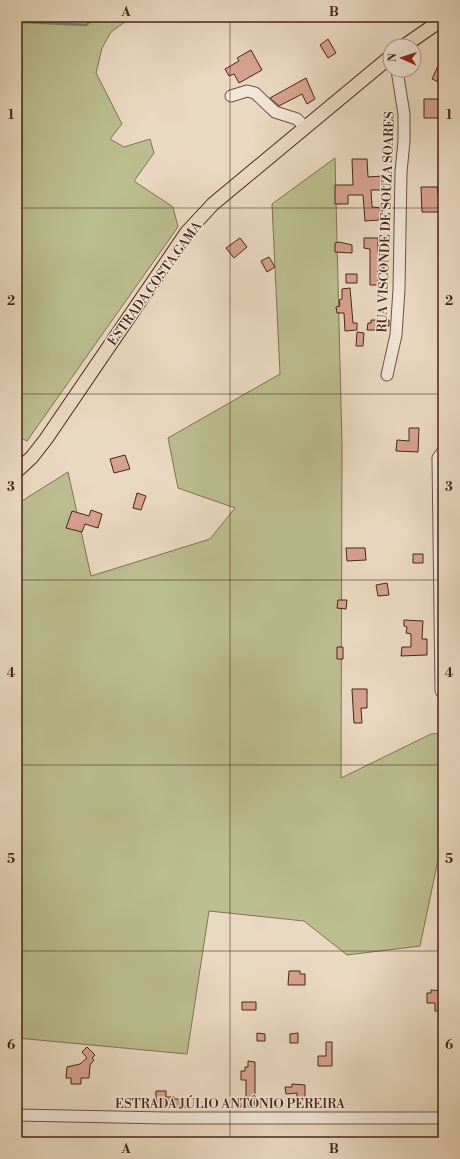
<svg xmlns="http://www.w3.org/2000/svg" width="460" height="1159" font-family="'Libre Bodoni',serif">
<rect width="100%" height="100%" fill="#ead9c1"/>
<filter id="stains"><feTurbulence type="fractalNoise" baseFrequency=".005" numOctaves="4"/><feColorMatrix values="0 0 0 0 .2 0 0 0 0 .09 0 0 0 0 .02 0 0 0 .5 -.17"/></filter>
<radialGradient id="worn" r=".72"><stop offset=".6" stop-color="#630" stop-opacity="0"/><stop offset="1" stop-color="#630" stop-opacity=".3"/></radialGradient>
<!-- green -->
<path fill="#bbbe90" stroke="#817253" d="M17,17h133l-1,2h-20l-18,13 -9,16 -6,25 26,51 -12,15 14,8 26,-8 4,14 -20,28 39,26 5,20 -151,214 -10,-5z
M335,158l7,288 -1,332 90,-44 12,-1v103l-23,110 -73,9 -43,-34 -95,-10 -22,143 -170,-16v-534l51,-32 23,104 119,-37 25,-31 -57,-20 -10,-50 112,-64 -8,-170z"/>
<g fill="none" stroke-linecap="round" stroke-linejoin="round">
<!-- stream -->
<path stroke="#797e78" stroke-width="2.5" d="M17,27l6,-5 63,3 10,-8"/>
</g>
<!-- building -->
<path fill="#d6a290" stroke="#472516" d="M328,39l8,14 -8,5 -8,-13z
M251,50l11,20 -23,13 -5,-9 -5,2 -4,-7 14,-8 -2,-3z
M443,55v29l-11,-5z
M306,78l9,21 -8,5 -5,-10 -23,12 -9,-8z
M424,99h15v19h-15z
M352,159h15l1,18 15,-1 1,14h-13l1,17 10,1 1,9h-4v3l-14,1 -2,-26h-15v9h-13v-19h18z
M421,187h16l2,13h4v12h-21z
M240,238l7,9 -13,11 -8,-10z
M364,238h14v16l6,1v15h-6v15h-8v-36l-6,-1z
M339,242l13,3v8l-17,-1v-9z
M269,257l6,10 -8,5 -6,-11z
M346,274h11v9h-11z
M350,288l3,35h4v7l-12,1 -1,-18h-7l-1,-6 4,-1 -1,-6 3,-1v-10z
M371,320h18v6l-8,1v3h-14l1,-7h3z
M357,332l7,1 -1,13h-7z
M409,428h10l-1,24 -22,-1 1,-11 12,1z
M125,455l5,14 -16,4 -4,-14z
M137,493l9,3 -5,14 -8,-2z
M91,510l11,4 -4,14 -13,-4 -3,8 -16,-4 6,-17 17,5z
M346,548h19l1,12 -19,1z
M413,554h10v9h-10z
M387,583l2,12 -11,1 -2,-11z
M338,600h9l-1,9 -9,-1z
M404,620l19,1 -1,18h5v16l-26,1 1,-9h9v-13l-5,-1 1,-6 -3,-1z
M337,647h6v12h-6z
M352,689h15v19h-6l1,15h-8z
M289,971h11v3h5v11h-17z
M431,990l12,1v20h-8v-8h-8v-10h4z
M242,1002h14v8h-14z
M257,1033l8,1v7h-8z
M298,1033v10h-8v-9z
M326,1042h6v24h-14v-10h8z
M87,1047l8,8 -3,3 2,2 -4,5 -1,13h-8v6h-10v-6h-5l1,-11 13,-3 7,-6 -5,-6z
M248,1061l7,1v45h-16v-9h7v-18h-5v-9h4v-4h3z
M292,1084l13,1v13h-8v-5l-11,1 -1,-7h7z
M156,1091h10v6h8v2h15v8l-33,-1z"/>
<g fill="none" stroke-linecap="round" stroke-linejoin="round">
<!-- minor casing -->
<g stroke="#705241" stroke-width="13">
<path id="minor" d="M231,96l16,-5 8,2 20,19 22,7 8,8
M387,375l9,-40 3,-46 2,-117 3,-31v-27l-7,-44
M441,691l-3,-233 5,-7
M17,1115l148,3h278"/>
</g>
<!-- major casing -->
<g stroke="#472516" stroke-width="15">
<path id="major" d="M404,46l39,-27
M17,471l15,-14 14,-18 141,-207 26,-28 177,-147"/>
</g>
<!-- minor -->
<use href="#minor" stroke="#f1e6d7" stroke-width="11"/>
<!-- major -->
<use href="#major" stroke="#ead9c1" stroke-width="13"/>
</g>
<!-- grid -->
<path fill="none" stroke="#472516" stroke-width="1" stroke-opacity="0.55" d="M230,17v1125M17,208h426M17,394h426M17,580h426M17,765h426M17,951h426"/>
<g text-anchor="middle" stroke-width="3" stroke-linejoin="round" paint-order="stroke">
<!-- street labels -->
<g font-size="13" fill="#472516" stroke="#f1e6d7">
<text transform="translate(385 222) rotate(-88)" y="5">RUA VISCONDE DE SOUZA SOARES</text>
<text transform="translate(154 283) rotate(-54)" y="5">ESTRADA COSTA GAMA</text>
<text x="230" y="1108">ESTRADA JÚLIO ANTÔNIO PEREIRA</text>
</g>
</g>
<!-- margin -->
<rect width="460" height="1159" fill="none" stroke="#ead9c1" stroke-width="44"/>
<!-- north arrow -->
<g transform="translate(402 58) rotate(273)"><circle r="19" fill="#f1e6d7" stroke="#ad998a"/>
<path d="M0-3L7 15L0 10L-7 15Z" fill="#8f2418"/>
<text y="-6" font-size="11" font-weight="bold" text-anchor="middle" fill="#472516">N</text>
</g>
<rect x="22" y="22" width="416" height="1115" fill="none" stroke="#472516" stroke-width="1.5"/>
<g font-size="13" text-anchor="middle" font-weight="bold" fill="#472516">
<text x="126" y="16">A</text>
<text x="334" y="16">B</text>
<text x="11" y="119">1</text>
<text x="449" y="119">1</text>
<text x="11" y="305">2</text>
<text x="449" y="305">2</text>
<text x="11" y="491">3</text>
<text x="449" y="491">3</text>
<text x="11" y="677">4</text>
<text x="449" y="677">4</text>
<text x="11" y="863">5</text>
<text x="449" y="863">5</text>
<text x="11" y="1049">6</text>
<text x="449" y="1049">6</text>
<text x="126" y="1153">A</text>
<text x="334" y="1153">B</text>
</g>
<rect width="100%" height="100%" filter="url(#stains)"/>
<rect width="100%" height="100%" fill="url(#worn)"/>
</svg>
